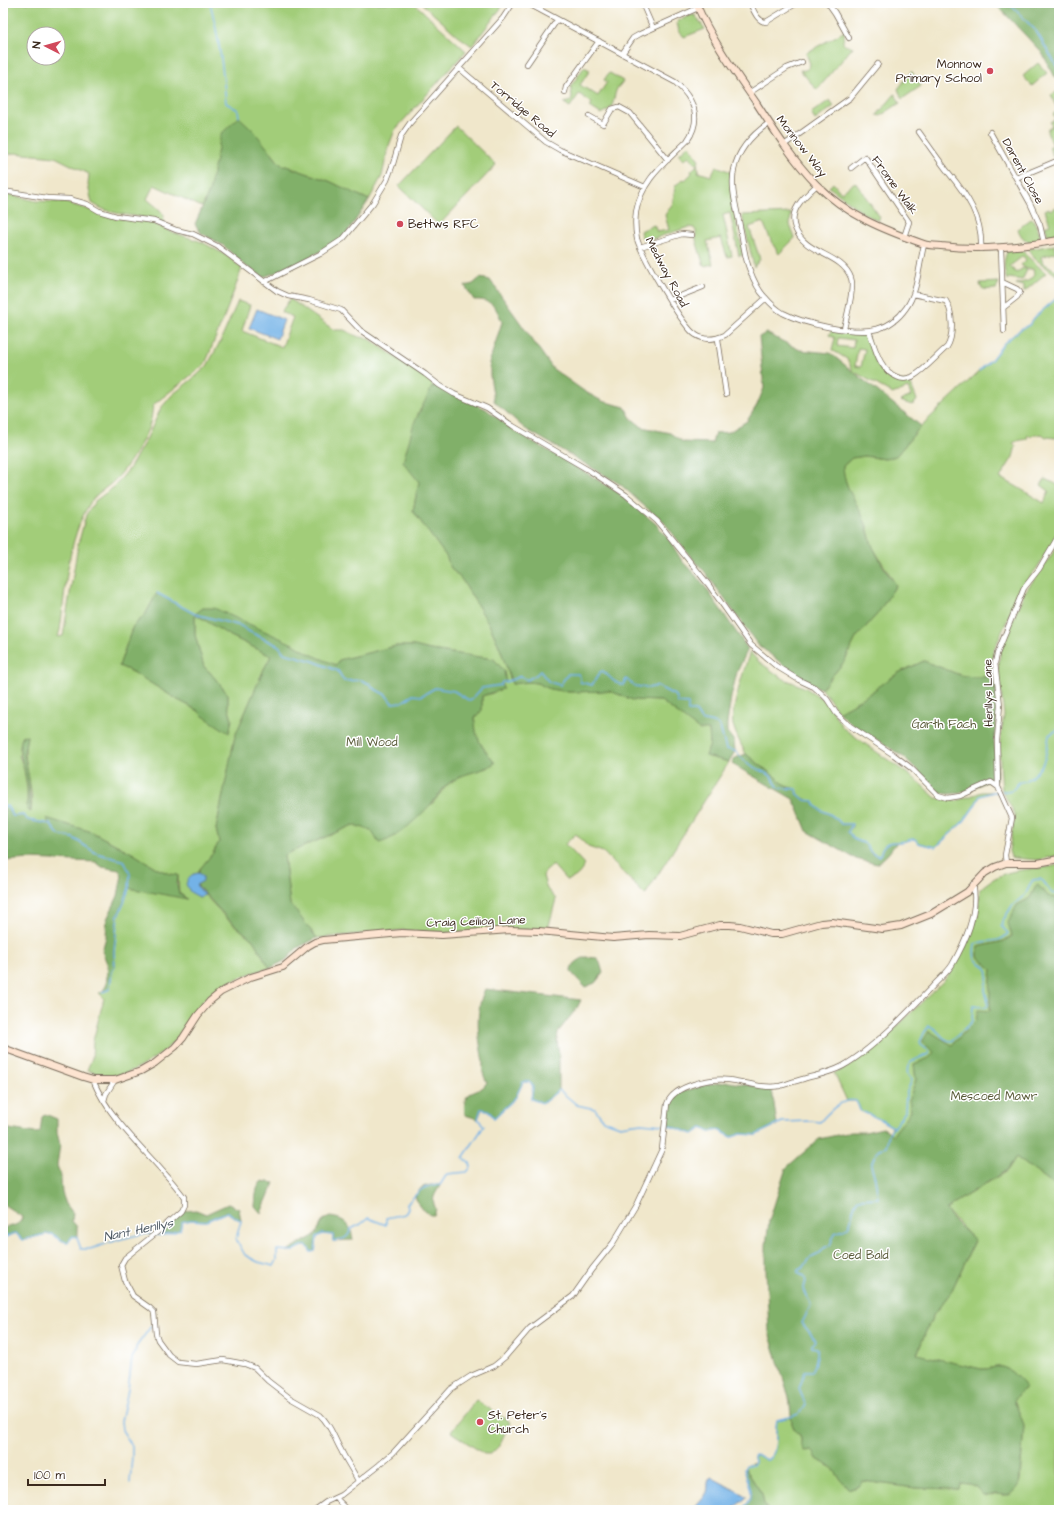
<svg xmlns="http://www.w3.org/2000/svg" width="1062" height="1513" font-family="'Architects Daughter',sans-serif">
<rect width="100%" height="100%" fill="#fff"/>
<filter id="ink" filterUnits="userSpaceOnUse"><feTurbulence type="fractalNoise" baseFrequency=".025" numOctaves="2"/><feDisplacementMap in="SourceGraphic" scale="8" xChannelSelector="R" yChannelSelector="G"/><feConvolveMatrix kernelMatrix="1 2 1 2 8 2 1 2 1" color-interpolation-filters="sRGB"/></filter>
<filter id="wash" filterUnits="userSpaceOnUse"><feTurbulence type="fractalNoise" baseFrequency=".012" numOctaves="4" result="noise"/><feDisplacementMap in="SourceGraphic" scale="16" xChannelSelector="R" yChannelSelector="G"/><feGaussianBlur stdDeviation="0.9" result="paint"/><feColorMatrix in="noise" values="0 0 0 0 0 0 0 0 0 0 0 0 0 0 0 0 0 1.4 0 .05"/><feComposite in="paint" operator="in"/></filter>
<g filter="url(#wash)">
<rect width="100%" height="100%" fill="#f0e7cb"/>
<!-- green -->
<path fill="#a2cd79" stroke="#6e7c4c" fill-rule="evenodd" d="M3,3h411l52,48 -71,79 -7,18 -6,28 -13,24 -40,-19 -49,-17 -10,-13 -61,41 -7,15 -48,-22 -7,14 12,10 5,6 -1,8c-24,-10 -50,-5 -71,-20l-4,-18 1,-11 -34,-17 -41,-4 -11,3zM34,34h24v24h-24z
M421,3h84l-33,43 -14,-10z
M691,15h4l10,14 -21,8 -5,-6 -2,-8 1,-2z
M845,31c-1,11 -7,14 8,16l-36,43 -17,-20c5,1 8,0 10,-6l-4,-11z
M1038,63l9,10 -15,13 -9,-10z
M584,67l6,3 -10,15 18,11 9,-14 -3,-2 4,-6 2,-1 13,8c-2,4 -6,6 -7,10 -4,12 -1,17 -15,23l-11,-7 2,-4 -13,-9 -9,13 -6,-4 7,-2 1,-4 -1,-11z
M911,72h1l9,14 -19,13 -4,-10z
M1059,91v61l-4,1 -2,3 -4,-9 4,-2 -6,-13 1,-4 4,-2 -2,-4 6,-3 -3,-5 5,-3 -7,-16z
M895,94l5,9 -20,13 -3,-1z
M830,100l4,6 -19,14 -4,-7z
M456,126l40,39 -57,60 -40,-39z
M689,145l10,15 -2,7 2,1 -1,4 13,4 5,-10 15,6 1,29 11,54 -4,1 -9,-43 -7,2 9,41 -5,1 -6,-19 -14,3 6,23 -9,2 -8,-26v-9l-2,-3 -5,-1 -40,13h-5l-3,-4 -1,-5 14,-6 3,7 12,-2 -4,-15 8,-12 2,-17 8,-7 2,1 7,-7 -1,-2 6,-6 -8,-9 -5,4 -5,-6z
M855,182l25,35 -2,4 -15,-8 -34,-26 4,-4 8,10z
M3,193l33,8 27,1 54,16 34,4 18,9 33,11 25,14 15,12c-8,24 -17,47 -27,71 -4,9 -6,18 -11,26l-51,40c-1,6 -1,12 -3,18 -4,15 -24,47 -35,57 -9,9 -18,12 -25,23 -23,37 -24,84 -30,127l-2,7 5,-1 15,-91 8,-30 9,-14 19,-14 15,-18 18,-31 14,-30 11,-13 23,-18 12,-11 14,-26 17,-39 12,4 -8,26 40,16 11,-30 -12,-5 9,-13 44,31h10l15,7 9,1 62,43 3,4 -7,16 -8,12 1,69 -6,29 33,45 5,12 11,12 27,44 11,24 12,36 16,-2 9,1 13,6 19,3 41,-1 23,9 28,1 16,11 32,18 1,14 -4,12 23,6 -84,133 -42,-43 -15,-5 -12,-13 -11,10 20,21c-5,8 -9,14 -19,15l-13,-15 -8,7 -2,4 4,13 9,10 -8,30 -105,4 -39,-3 -87,8 -27,-34 -6,-49 69,-30 18,5 61,-26 15,-19 14,-10 26,-7 7,-4c-11,-20 -19,-21 -19,-46l7,-8v-14l11,-3 9,-11h4l-12,-23 -64,-9 -16,-4h-18l-57,14 -3,6 -26,-12 -15,-9 -92,-37 -7,6 31,20 44,22 -7,13 -29,67 -19,93 3,13 -6,11 -14,17v3l-6,1 6,23 6,-2 22,24 26,21 17,28c-21,5 -44,13 -61,27 -15,13 -23,31 -35,46 -11,14 -45,35 -63,35 -8,0 -17,-4 -24,-6l5,-12 1,-17 11,-43 -5,-5 9,-3 2,-3 2,-15 3,-6 -1,-14 4,-36 6,-13 5,-15 57,10 -7,-5 -1,-18 -8,-1 -12,-5 -26,-16 -40,-21 -45,-13 3,5 -22,-4 -5,-5 -10,1 -9,-6 -1,6zM157,593l38,21v21l9,32c9,7 15,18 24,27v12l4,14 -29,-4 -6,-6 -19,-10 -45,-28 -14,-6 14,-40 12,-11zM27,736c-7,25 8,50 4,75l-4,-1v-21l-3,-20 -5,-14z
M1059,206v29l-9,2 -2,-1 -3,-10 5,-2 -5,-14 4,-2 1,2z
M791,213l-1,12 5,13 -16,16 -7,-11 -9,-21 -14,5 11,32 -6,8 -12,-52z
M1032,218l7,13 1,7c-10,8 -19,1 -22,-9z
M1055,245l1,7 -15,5 2,6 16,9v5l-24,-18 -7,-10z
M1021,248l6,8 19,17 -22,19v-6l-8,-2 12,-3 6,-6 -1,-6h-6l-6,-4 5,-5 -3,-4 -13,10 6,7 7,-5 4,2 -5,10 -13,-2 -2,2c-4,-10 -4,-23 2,-31z
M999,282l-3,7c-6,0 -16,3 -16,-6z
M1059,296v139l-3,3 -10,-1 -4,-3 -15,2v3l-10,2 -4,2 3,3 -3,11 -13,21 14,7 30,18 5,-12 -8,-6 4,-6c5,3 9,3 14,7v46l-22,36 -15,19 -29,65 -1,12 3,13h-23l-12,-2 -36,-14 -26,12 -35,25 -25,14 -12,-18 -5,-5 23,-27 12,-24 22,-25 18,-28 -24,-39 -5,-20 -17,-32 -6,-18 -1,-10 9,-8 13,-2 20,3 11,-3 25,-30 70,-66 13,-17 17,-14 8,-4 6,-8z
M832,330l32,6 3,1c9,25 12,47 43,45l7,18 -2,3 -3,2 -12,-4 11,-5 -3,-8 -16,6 -2,-2 -37,-21 -6,-12 -15,-9 3,-12 -6,-3zM838,338l16,2 -1,8 -16,-2zM858,348l7,1 -4,18 -6,-1z
M1059,543v312l-21,5 -25,-2 -2,-1 -2,-6 6,-37 -13,-23 -3,-43 5,-33 -6,-47 3,-19 23,-56 23,-31z
M750,652l8,9 24,17 24,10 21,14 16,26 72,51 21,19 20,3 26,-9h11l-13,4 -6,11 -10,14 -28,26 -18,-4 -3,-4c-4,0 -5,1 -9,2 -14,3 -23,-3 -26,15 -10,-1 -8,-6 -15,-10 -7,-5 -11,-6 -17,-14l4,-5v-2l-11,-1c-2,-4 -12,-11 -16,-12 -6,-4 -9,-3 -11,-11l-9,-1 -7,-6v-3l-10,-4 -42,-33c-5,-9 -10,-19 -13,-29 -3,-12 12,-59 17,-73z
M1059,865v30l-3,4 -8,-3 -11,-12 -7,14 -13,7 -5,30 -8,6 -26,6v10l14,12 -2,21v22l-14,8 -24,25 -24,-14 6,21 -4,6 -16,6 2,16 -7,19 2,12c-5,9 -13,16 -18,24l-3,-3 2,-5 -11,-7 -20,-9 -5,-10h-9l-13,-28c26,-8 70,-53 90,-73 9,-9 22,-20 29,-31 9,-16 20,-35 24,-53 2,-9 2,-18 3,-27 26,-24 47,-17 79,-24z
M1016,1157l43,32v321h-290l-5,-6 -2,-10 -17,-26 1,-3 9,-2 -1,-6 1,-2h3l9,5c13,-8 7,-27 10,-40l14,-3c1,4 1,9 4,13 5,7 7,5 6,15l6,6 5,-1 2,2 3,7 15,9 16,20h7l7,-5 1,-2 52,7 44,1 1,-6 10,1 22,12 4,-2 8,1 16,-14 4,-56 -10,-25 11,-13 -1,-3c-7,-7 -17,-19 -27,-17 -8,1 -7,2 -16,2l-64,-14 11,-29 6,-12 17,-22 24,-51 -29,-31 7,-6 54,-33z
M476,1400l34,22 -11,24 -8,8h-7l-33,-22z"/>
<!-- forest -->
<path fill="#81b069" stroke="#5e6d44" d="M995,3h64v78l-4,-4 -13,-24z
M239,117l14,13 27,34 49,17 40,19 -26,39 -49,27 -31,11 -19,-12 -20,-19 -23,-13 -6,-9 14,-32 12,-58z
M480,278l10,2 63,89 31,22 18,10 23,6 6,11 11,9 28,6 13,9 29,1 3,-10 14,-1 18,-11 10,-16 7,-17 -5,-51 7,-4 34,17 30,3 91,73 -25,30 -11,3 -20,-3 -13,2 -9,8c1,21 12,33 20,51 5,10 6,21 10,30 6,13 14,26 23,38l-18,28 -22,25 -12,24 -23,27 -26,-15 -38,-30 -52,-72 -14,-15 -28,-36 -20,-16 -23,-21 -96,-56 -30,-27 -4,-26v-15l12,-38c-6,-16 -11,-23 -28,-22l-9,-14 8,-2z
M433,385l53,24 30,23 72,42 31,19 37,31 14,17 12,20 19,20 47,68 -11,23 -6,25 -4,27v8l7,9 1,10 -6,11 -23,-6 4,-12 -1,-14h-10l-38,-29 -28,-1 -23,-9 -41,1 -19,-3 -13,-6 -9,-1 -16,2 -12,-36 -11,-24 -27,-44 -11,-12 -5,-12 -33,-45 6,-29 -16,-20 11,-39z
M157,593l38,21 8,-6h11l81,37 15,9 26,11 3,-5 57,-14h18l16,4 64,9 10,12 2,11h-4l1,7 -21,7v14l-7,8c0,23 7,28 20,45 -17,11 -32,8 -48,22 -6,5 -10,13 -16,19 -12,13 -34,35 -52,39l-8,-13 -18,-5 -69,30 6,49 27,34 -20,10 -11,12 -16,8 -17,-28 -26,-22 -31,-34 7,-7 -4,-4v-3l14,-17 6,-11 -3,-13 19,-93 29,-67 7,-13 -44,-22 -32,-20v21l9,32c9,7 15,18 24,27v12l4,14 -3,13 -26,-17 -6,-6 -19,-10 -45,-28 -14,-6 14,-40 12,-11z
M924,661l36,14 12,2h23l4,25 -5,39 3,23 -1,17 -6,-1 -15,7 -15,6 -12,1 -9,-2 -34,-34 -24,-16 -25,-14 -18,-16 25,-14 35,-25z
M23,735l4,1 -3,17 5,26 2,33 -4,-2c2,-13 0,-28 -3,-41 -3,-14 -7,-20 -1,-34z
M746,754l42,33 9,2 1,5c5,4 9,7 16,7 2,8 5,7 11,11 4,1 14,8 16,12h11l-4,8c5,7 8,9 17,11l7,11 8,2c2,-11 5,-14 17,-14l-9,12 -11,10 -21,-5 -49,-28 -9,-22 -5,-10 -61,-35 1,-5z
M7,806l7,10 9,-1 5,5 21,4 -3,-6 46,14 40,21 26,16 12,5 8,1 -1,10 2,8 8,6 -58,-11 -5,15 -6,13 -4,36 1,14 -3,6 -2,15 -2,3 -6,2 4,-6 2,-20 -6,-15 4,-14 1,-18 11,-23 4,-21 -3,-5 -17,-3 -6,-5 -66,-3 -27,2 2,-15 -2,-8v-22l1,-6 -1,-3z
M1037,884l11,12 8,2 3,-3v294l-43,-32 -9,13 -54,34 -7,6 9,12 20,18 -24,52 -17,22 -6,12 -11,28 64,15c9,0 8,-1 16,-2 10,-2 20,10 27,17l1,3 -11,13 10,25 -5,61 -6,7 -4,2h-5l-8,-1 -8,2 -5,-1 -7,-8 -6,-3 -10,-1 -1,6 -44,-1 -52,-7 -4,5 -8,3 -3,-1 -16,-20 -15,-9 -3,-7 -2,-2 -8,1 -3,-6v-7l-1,-3 -4,-3 -4,-8 -3,-27 -20,-65 -3,-62v-25l3,-24 17,-53 33,-29 32,-7h14l18,-4 7,4 3,3c5,-8 13,-15 18,-24l-2,-12 7,-19 -2,-16 15,-6 5,-6 -12,-10 7,-11 23,14 24,-25 2,-10 12,1v-21l2,-21 -14,-12v-10l26,-6 8,-5 -4,-13 9,-18 13,-7z
M585,957l12,1c4,5 4,9 6,15l-8,10 -10,4 -14,-15c0,-8 8,-12 14,-15z
M485,989l96,11 -4,8 -19,24 -1,8 2,15v35l-16,13 -12,-4 2,-13 -4,-4h-6l-7,15 -22,21 -6,-8 -6,-1 -4,10 -13,-4c-4,-30 13,-17 22,-33 -8,-14 -2,-13 -5,-26 -4,-21 -7,-46 3,-67z
M729,1082l43,7 5,36 -21,10 -15,-1 -9,3 -14,-7 -8,2 -8,-4 -9,6 -25,-9 2,-22 5,-9 34,-10z
M45,1114l12,5v13l3,13 -3,20 4,13 1,15 4,11 7,9 -1,8 5,6v11l-4,-2 -5,6c-11,-1 -9,-6 -17,-8 -6,-1 -21,5 -29,6l-6,-7 -13,5v-10c7,-2 18,-2 19,-11l-19,-13v-76l32,5 5,-1 2,-15z
M262,1181l12,2 -13,30 -6,-7c1,-10 0,-18 7,-25z
M430,1185h10c-4,9 -10,13 -4,24l-2,6h-4l-11,-9 -4,-10 7,-9z
M228,1204l11,5 2,12 -15,-9 -20,9 -15,-1 -9,2 -2,8 -20,5 24,-24 12,-1 10,4z
M330,1217c16,2 21,8 23,23l-20,1v-6l-11,-1 -5,3 -2,14 -4,1 -4,-6c-9,0 -11,5 -20,5l28,-16 8,-15z
M745,1468l17,26 2,10 5,6h-29c19,-12 9,-24 4,-41z"/>
<!-- water -->
<path fill="#73b2e7" stroke="#576e82" d="M257,309l27,11 -7,19 -28,-11z
M199,873l4,3v5l-7,4 9,10 -6,2 -9,-5 -4,-8c3,-8 5,-10 13,-11z
M711,1477l35,19v2l-15,12h-38c4,-6 11,-11 14,-18 2,-6 -1,-10 4,-15z"/>
<g fill="none" stroke-linecap="round" stroke-linejoin="round">
<!-- stream -->
<path stroke="#73b2e7" stroke-width="1.5" d="M210,3c9,33 13,66 16,100l12,7 1,7
M1009,3l27,28 23,39
M979,371l12,-11 13,-17 17,-14 8,-4 6,-8 24,-21
M157,593l38,21 46,12 7,5 31,15 5,7 29,8 25,10 6,10 17,-1 9,4 3,4 13,7 6,8 10,-1 11,-7 8,1 14,-8 19,3 16,10 12,-13 19,-3 1,-3h4l15,-6 6,4 9,-5 4,-4 9,11 11,3 8,-11h10l2,3v5l12,3 8,-13 3,-1c7,6 11,13 21,14l2,-6 9,7 13,2 9,-2 19,10 2,7 10,1v7h7l6,9 16,4 3,3 6,22 9,2 14,14 21,10 9,13 18,1 1,5 7,6 9,1c2,8 5,7 11,11 4,1 14,8 16,12h11l-4,8c5,7 8,9 17,11 4,7 6,12 15,13 3,-18 12,-12 26,-15 4,-1 5,-2 9,-2l3,4 18,4 28,-26 10,-14 6,-11 13,-4h6
M1002,791c8,1 12,-1 16,-8 3,-2 6,-1 9,-3 19,-13 19,-24 22,-45l10,-6
M3,807l4,-1 6,10 10,-1 5,5 22,4 9,11 14,3 23,15 28,8 6,12 -1,15 -5,15 -6,13 -4,36 1,14 -3,6 -2,15 -2,3 -6,2
M667,1125l26,9 9,-6 8,4 8,-2 14,7 9,-3 15,1 26,-13 28,-1 10,1c9,-10 21,-24 36,-21l5,10 20,9 12,7
M156,1235h8l16,-5 2,-8 9,-2 15,1 21,-9 14,9 -5,18 9,16 13,7 16,4 3,-6v-10l16,1 9,-5h5l4,6 4,-1 2,-14 5,-3 11,1v6c9,-1 15,-2 18,-12l10,-5 7,-6 18,7v-7l19,-4 3,-5 -1,-5c12,-13 15,-19 33,-19l7,-11 20,-2 4,-5 -1,-4 -7,-5 21,-32 -6,-7 3,-10 7,1 6,8 22,-21 7,-15h6l4,4 -2,13 12,4 16,-13 18,15 18,4 8,11 17,6 21,-3 22,2
M3,1238l13,-5 6,7c8,-1 23,-7 29,-6 8,2 6,7 17,8l5,-6 4,2 4,11h9l31,-10 21,-5h10
M130,1483l2,-27v-10l-10,-16 -1,-9 7,-31 4,-32 3,-5 1,-6 16,-22
M740,1510c19,-12 9,-24 4,-41l2,-4h7l2,-2 -1,-6 1,-2h3l9,5c13,-8 7,-27 10,-40 13,-4 22,-2 29,-15l-7,-16 6,-18h8c2,-6 5,-18 4,-23l-5,-1v-2l4,-4 -1,-2 -13,-16 9,-18c-2,-7 -8,-11 -8,-18 4,-4 3,-6 1,-11l-6,-3v-3l5,-2 8,-11 10,-5 3,-4 6,-3 5,-12c4,-2 8,-2 12,-5 7,-6 3,-20 11,-29l20,-1 -3,-20 -4,-13 6,-14 2,-2 7,-2 3,-14 16,-21 1,-18 6,-14 -4,-5c-4,-15 11,-16 21,-21v-3l-8,-6 -1,-3 4,-9 5,-7c10,2 12,15 23,15l20,-20 1,-15 14,1c3,-7 -2,-11 -2,-18 0,-6 5,-13 2,-19 -6,-12 -16,-3 -12,-26 11,-5 26,0 33,-11l-7,-7 1,-4 10,-16 14,-12 3,-8 4,-6 7,-1 3,2 10,13 3,-1 3,-6"/>
</g>
</g>
<g filter="url(#ink)">
<g fill="none" stroke-linecap="round" stroke-linejoin="round">
<!-- street casing -->
<g stroke="#7a6c5b" stroke-width="6">
<path id="street" d="M527,3l148,79c19,17 28,36 12,59 -22,22 -45,38 -51,71 -1,9 -1,18 1,27 5,16 46,89 59,96 9,6 20,4 29,0l41,-37
M642,3l11,25
M750,3c4,8 7,18 16,19l31,-19
M828,3l7,10 14,25
M622,54l11,-16 7,-4 58,-26
M527,64l30,-44
M459,68l87,74 14,8 85,37
M565,92l1,-5 33,-46
M749,93l38,-25 15,-6
M589,116l14,8 9,-15 7,-2 11,6 38,47
M769,123c-16,11 -31,26 -35,47 -4,18 3,39 6,57 3,13 4,28 9,41 4,11 8,21 16,29 5,6 11,12 18,16 21,11 71,22 94,16 12,-3 22,-11 29,-21 12,-16 13,-44 18,-63
M919,132c10,14 19,27 29,40 19,23 35,46 33,77
M990,132l40,71 10,22 4,18
M784,145l66,-47 28,-34
M851,168l14,-11 44,65 -5,15
M1016,178l43,-18
M817,185c-12,11 -29,25 -22,43 10,27 47,25 56,50 4,10 -5,40 -7,51
M3,191l44,7 22,1 18,5 12,7 17,5 38,5 22,9 17,4 24,12 60,45 11,5 21,4 32,10 19,20 65,44 14,11 15,9 33,14 26,18 77,45 36,24 31,26 51,63 43,61 25,21 23,14 15,7 8,7 5,5 9,14 14,13 44,29 17,13 27,27 10,3 12,-2 31,-14 7,5
M640,247l42,-13 10,1
M1001,248l3,83
M264,282l56,-28 23,-15 30,-36 14,-23 6,-16 8,-28 9,-13 93,-105 10,-15
M1002,282l15,7 3,3 -3,5 -14,11
M670,300l33,-13
M869,331c6,16 10,39 28,46 4,2 10,2 15,0 13,-7 24,-21 35,-30 7,-11 6,-35 -1,-46l-33,-7
M718,339l8,55
M1006,863l-1,-8 7,-37 -14,-31 -1,-47 3,-35 -5,-42 2,-9 27,-66 15,-19 20,-34
M93,1080c19,46 62,77 91,117v8l-3,6 -20,18 -36,29 -4,7 4,16 8,15 17,12 4,4 2,22 2,6 11,15 9,7 18,2 27,-4 22,4 10,4 13,13 22,17 30,17c11,10 14,23 21,35 5,11 12,20 17,31
M104,1101l2,-7 9,-14
M336,1498l12,12
M315,1510l11,-8 15,-7 38,-30 14,-12 58,-64 20,-13 23,-10 11,-9 25,-29 43,-32 19,-27 21,-26 23,-38 26,-56 5,-45c7,-19 43,-26 62,-24 17,2 33,9 51,6 7,-2 15,-5 23,-7 14,-4 27,-6 40,-13 30,-17 65,-54 89,-79 6,-7 15,-14 20,-22 14,-24 27,-53 21,-81"/>
</g>
<!-- secondary casing -->
<g stroke="#7a6c5b" stroke-width="8">
<path id="secondary" d="M696,3c15,36 39,69 61,101 18,28 36,56 59,80 30,31 68,46 108,60 5,2 12,1 17,2 40,5 79,1 118,-6
M3,1048l80,29 10,3h22l26,-9 14,-8 20,-16 8,-9 15,-23 12,-14 11,-9 30,-15 32,-10 25,-21 7,-4 8,-2 79,-7 40,2 68,-5 29,1 74,7 36,-3 31,1 40,-11h10l10,1 31,8h11l39,-11 11,-1 50,7 19,-3 30,-12 36,-22 18,-19 10,-6 11,-4h32l21,-4"/>
</g>
<!-- street -->
<use href="#street" stroke="#fff" stroke-width="4.5"/>
<!-- secondary -->
<use href="#secondary" stroke="#fde4d1" stroke-width="6"/>
</g>
</g>
<!-- markers -->
<g fill="#d1495b" stroke="#fff" stroke-width="1.5">
<circle cx="990" cy="71" r="4"/>
<circle cx="400" cy="224" r="4"/>
<circle cx="480" cy="1422" r="4"/>
</g>
<g text-anchor="middle" stroke-width="3" stroke-linejoin="round" paint-order="stroke">
<!-- poi labels -->
<g font-size="12" fill="#3b2a1e" stroke="#fff" text-anchor="start">
<text x="982" y="68" text-anchor="end">Monnow<tspan x="982" dy="14">Primary School</tspan></text>
<text x="408" y="228">Bettws RFC</text>
<text x="488" y="1419">St. Peter's<tspan x="488" dy="14">Church</tspan></text>
</g>
<!-- street labels -->
<g font-size="12" fill="#3b2a1e" stroke="#fff">
<text transform="translate(523 109) rotate(40)" y="4">Torridge Road</text>
<text transform="translate(802 146) rotate(52)" y="4">Monnow Way</text>
<text transform="translate(1023 171) rotate(61)" y="4">Darent Close</text>
<text transform="translate(895 185) rotate(54)" y="4">Frome Walk</text>
<text transform="translate(667 272) rotate(62)" y="4">Medway Road</text>
<text transform="translate(988 693) rotate(-91)" y="4">Henllys Lane</text>
<text transform="translate(476 921) rotate(-2)" y="4">Craig Ceiliog Lane</text>
</g>
<!-- park labels -->
<g font-size="12" fill="#5a5b39" stroke="#fff">
<text x="944" y="728">Garth Fach</text>
<text x="372" y="746">Mill Wood</text>
<text x="994" y="1100">Mescoed Mawr</text>
<text x="861" y="1259">Coed Bald</text>
</g>
<!-- water labels -->
<g font-size="13" font-style="italic" fill="#4f5a64" stroke="#fff">
<text transform="translate(138 1229) rotate(-12)" y="5">Nant Henllys</text>
</g>
</g>
<!-- margin -->
<rect width="1062" height="1513" fill="none" stroke="#fff" stroke-width="16"/>
<!-- north arrow -->
<g transform="translate(46 46) rotate(276)"><circle r="19" fill="#ffffff" stroke="#b1aaa5"/>
<path d="M0-3L7 15L0 10L-7 15Z" fill="#d1495b"/>
<text y="-6" font-size="11" font-weight="bold" text-anchor="middle" fill="#3b2a1e">N</text>
</g>
<!-- scale -->
<path d="M28 1479v6h77v-6" fill="none" stroke="#3b2a1e" stroke-width="2"/>
<text x="34" y="1479" font-size="12" fill="#3b2a1e" stroke="#ffffff" stroke-width="3" paint-order="stroke">100 m</text>
</svg>
